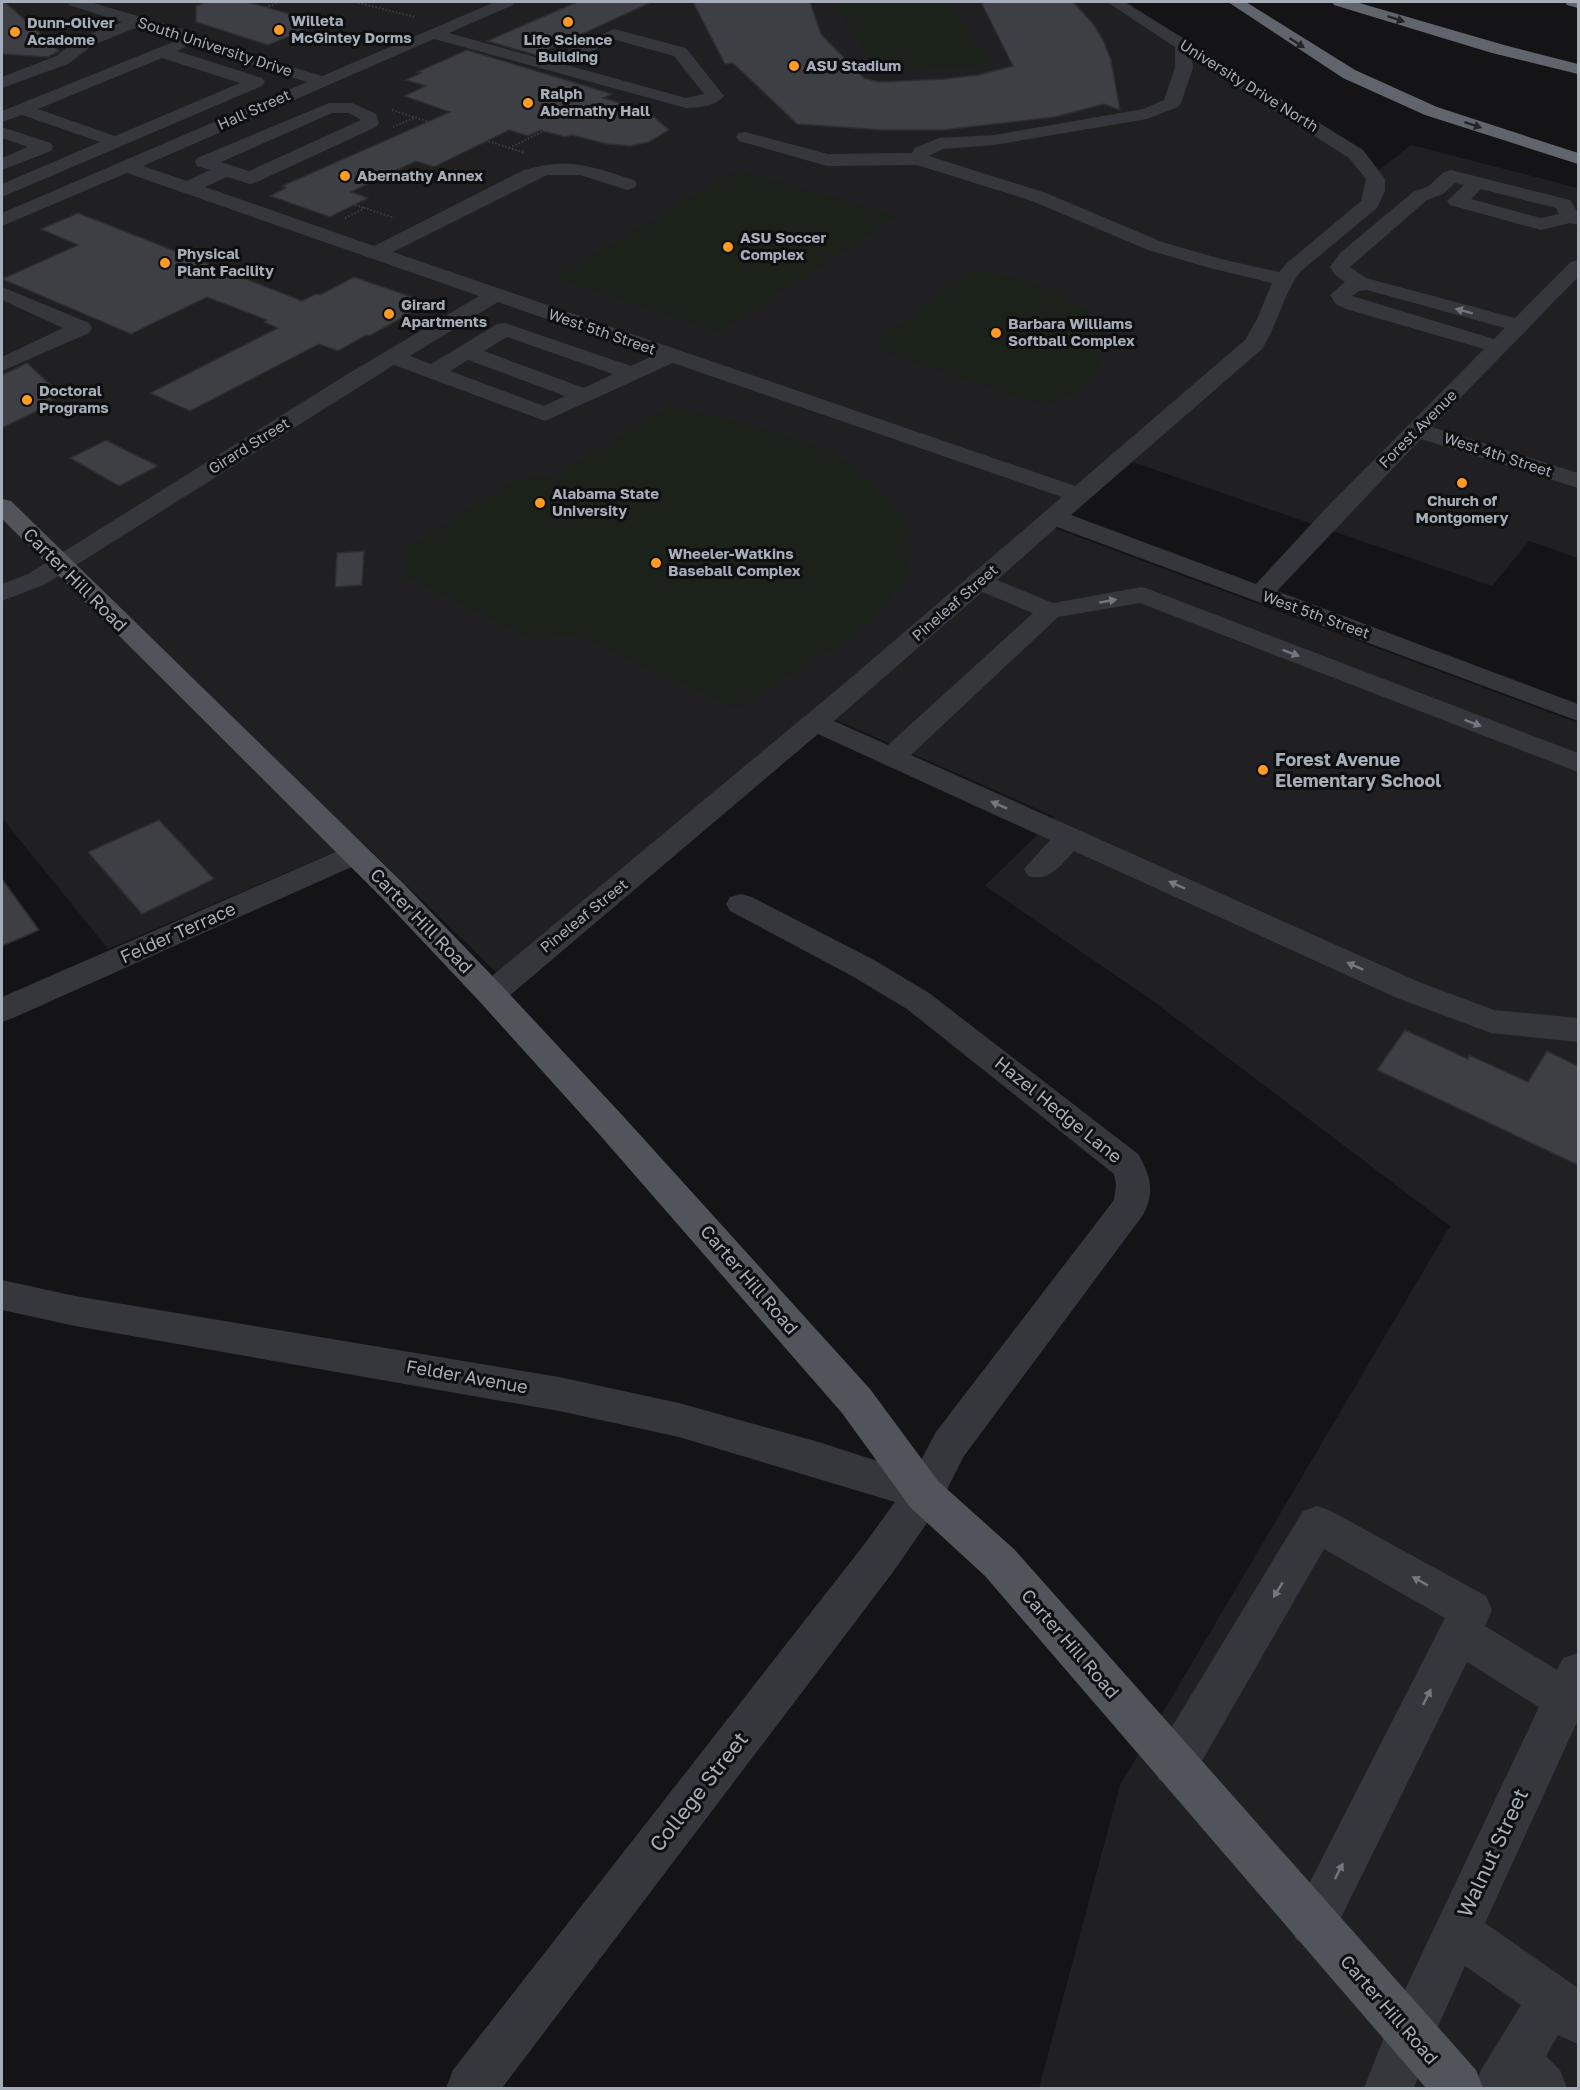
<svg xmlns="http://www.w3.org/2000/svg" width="1580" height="2090" font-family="'Golos Text',sans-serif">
<rect width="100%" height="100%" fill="#141416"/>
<!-- built -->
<path fill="#202023" d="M2,2h1108l241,152 18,24 42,-33 167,43v370l-49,-17 -37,45 -377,-130 -77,66 540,201v1365h-539l81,-303 330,-559 -301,-228 -164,-112 70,-69 -239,-106 -319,262 -136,-132 -253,108 -106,-131z"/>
<!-- green -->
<path fill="#1a221a" d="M833,2h112l48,62 -113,9z
M738,170l159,46 -178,116 -165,-54z
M974,270c32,5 65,12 94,29 12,6 23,17 33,26 9,50 -13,64 -55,81l-166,-56 -3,-9z
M672,406c51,13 105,23 153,43 26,11 87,64 86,95 -1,28 -16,51 -35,72 -5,6 -14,11 -21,17 -37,28 -81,47 -118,76l-158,-73 -50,2 -123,-61v-28l110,-69 40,-5z"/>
<!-- building -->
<path fill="#3e3f44" stroke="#2e2e32" stroke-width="1.5" d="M2,2h3l54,49 -11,6 -46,-3z
M206,2h42l73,21 -53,22 -72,-23v-16z
M577,2h75l-116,53 -49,-14z
M693,2h117l11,32 43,44 15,4 65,-3 34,-4 35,-9 -32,-64h92l21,23 10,17 7,18 9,50 -16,-6 -49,13 -112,13h-61l-85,-6 -64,-61 -8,1z
M467,50l145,44 -9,4 43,12 23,20 -20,12 -19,4 -23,-2 -35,-9 -7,2 -25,-7 -12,6 -19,-6 -75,37 -18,-6 -65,31 17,6 -38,19 -60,-21 16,-8 -4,-2 168,-74 -46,-16 22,-10 -20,-6 15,-7 -4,-1z
M78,213l224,88 14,-7 4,1 34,-18 75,26 -60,33 -3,-1 -28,16 -19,-7 -129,67 -40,-18 128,-65 -14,-6 3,-2 -60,-23 -76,37 -129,-55 76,-34 -37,-16z
M27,363l35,33 -18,7 3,3 -45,22v-53z
M106,440l21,11 31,15 -39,20 -49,-28z
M364,551l-2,34 -27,2 2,-34z
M159,820l55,59 -72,35 -54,-62z
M2,879l37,51 -37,16z
M1405,1030l63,29 1,-4 59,27 19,-31 31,15v99l-201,-95z"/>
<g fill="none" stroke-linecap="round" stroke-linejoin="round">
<!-- path -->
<path stroke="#3b3e43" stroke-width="2" stroke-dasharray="1.5 2" stroke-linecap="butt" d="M355,2l60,15
M216,26l64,-24
M392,110l133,43
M393,127l21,-9
M509,148l37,-18
M355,205l9,3
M345,218l20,-10 29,10"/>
<!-- minor -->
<path fill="#35373c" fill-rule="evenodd" d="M67,2h23l95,28 25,12 112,34 173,-74h20l-2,3 -64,28 97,27 68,-31 72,19 38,48c-9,11 -25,11 -38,12l-252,-69 -291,127 44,15 23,-11 -13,-4 -2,-4 2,-4 132,-55h23l24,11 3,9 -3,4 -119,55 -7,2 -23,-7 -22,10 169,59 150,-76c46,-13 66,-4 110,10l3,4 -3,4 -7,2 -47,-15h-33l-154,77 682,234 170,-146 12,-21 15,-36 -62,-15 -62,-18 -116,-49 -115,-36 -90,1 -88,-25 -3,-4 3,-4 6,-1 83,22 84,-1 3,-5 24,-10 55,-3 149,-26 21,-9 11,-32v-21l-68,-45h18l238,148 22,29v12l-8,17 -76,63c-18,22 -23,54 -39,78l-191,166 185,69 72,-78 156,-157 -138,-40 -10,-5 -6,-9 15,-13 -10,-7 -5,-8 10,-14 73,-61 16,-6 15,-14 7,-2 119,30 8,13v12l-8,-2 -29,7 -91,-25 -3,-4 17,-16 -9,-2 -12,11 -16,6 -77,67 16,11 149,40 56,-56 7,-2v17l-146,150 146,46v15l-157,-49 -144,152 301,113v17l-521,-194 -60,53 56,23 89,-16 9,3 427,163v19l-438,-169 -82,14 -147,138 508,227 75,28 84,8v24l-87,-9 -94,-35 -323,-147c-14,15 -24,31 -46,25l-4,-7 26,-29 -232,-106 -316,268 -11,3 -11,-3 -5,-8 5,-8 366,-304 216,-185 -389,-134 -128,58 -151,-56 -348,219 -44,17v-17l26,-10 318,-199 133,-79 -352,-123 -125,53v-13l305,-131 -118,-37 -12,6 85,27 3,4 -3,4 -260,111v-13l98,-42 -78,-27 -20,7v-11l176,-71 -40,-13 -45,18 -25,19 -66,24v-11l54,-21 25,-19 41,-15 -53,-17zM616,40l58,16 30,38 -18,4 -123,-34zM162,58l78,25 -125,53 -77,-27zM1192,58l157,100 17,21 -5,22 -74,62 -8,9 -58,-13 -59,-17 -116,-49 -117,-37 14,-7 51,-4 153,-26 31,-12 3,-4 12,-35zM332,113h17l12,7 -112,51 -28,-9zM1481,189l75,19 3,6 -18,4 -70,-19zM1367,290l138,38 -11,11 -142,-43 7,-5zM498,302l154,54 -21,10 -126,-43 -8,1 -66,40 -21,-8zM507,337l106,37 -29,14 -100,-37zM468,360l97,36 -21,10 -94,-35zM982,592l51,21 -145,132 -54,-24z
M2,127l49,16 2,4 -2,4 -49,19v-12l26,-11 -26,-9z
M2,287l87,36 3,5 -3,5 -87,38v-14l61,-29 -61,-28z
M354,844l11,3 4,7 -4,7 -352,157 -11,4v-25z
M741,894l11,3 122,63 55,33 209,161c13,22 17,38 5,61l-179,241 -26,51 -45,65 -391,516h-56l7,-18 410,-524 32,-44 -216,-65 -120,-26 -484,-85 -73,-16v-30l73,16 484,81 120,26 143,40 92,30 22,-41 178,-232 2,-16 -2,-10 -207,-165 -55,-33 -122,-65 -4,-7 4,-7z
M1317,1506l14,5 155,85 6,14 -7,16 72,44 6,-12 15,-5v67l-93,203 93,65v56l-20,-9 -12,21 14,14 7,18h-93l7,-18 40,-65 -56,-39 -34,76 -17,46h-50l28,-71 147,-310 -72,-45 -137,278 -17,7 -17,-7 -7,-17 156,-305 -121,-69 -133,231 -16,6 -16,-6 -6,-16 6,-16 144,-237z"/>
<!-- major -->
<path fill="#51545b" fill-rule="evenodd" d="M2,499l9,2 392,382 99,103 121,130 247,273 68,92 77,69 461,520 7,18h-57l-441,-512 -75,-69 -68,-94 -243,-279 -119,-132 -99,-105 -379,-378z"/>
<!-- highway -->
<path fill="#60656d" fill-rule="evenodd" d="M1228,2h18l109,68 82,37 141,46v11l-153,-49 -82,-37z
M1332,2h24l148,43 74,19v10l-86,-21 -158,-48z
M1565,2h13v6l-11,-3z"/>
</g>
<!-- one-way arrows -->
<defs><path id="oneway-solid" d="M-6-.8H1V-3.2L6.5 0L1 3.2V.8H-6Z" transform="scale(1.5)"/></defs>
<g fill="#232428">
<use href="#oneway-solid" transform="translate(1396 19) rotate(18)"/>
<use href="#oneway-solid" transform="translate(1297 43) rotate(33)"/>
<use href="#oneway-solid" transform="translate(1473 125) rotate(18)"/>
</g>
<g fill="#737880">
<use href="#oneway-solid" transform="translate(1464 311) rotate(-165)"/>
<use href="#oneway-solid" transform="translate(1108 601) rotate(-10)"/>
<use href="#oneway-solid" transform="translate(1291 653) rotate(21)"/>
<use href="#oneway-solid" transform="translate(1473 723) rotate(21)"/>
<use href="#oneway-solid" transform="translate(999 805) rotate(-156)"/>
<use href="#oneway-solid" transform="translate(1177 885) rotate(-156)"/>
<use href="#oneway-solid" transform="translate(1355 966) rotate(-156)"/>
<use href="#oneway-solid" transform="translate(1420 1581) rotate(-151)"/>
<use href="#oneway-solid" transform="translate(1278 1590) rotate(121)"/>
<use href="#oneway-solid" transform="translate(1427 1697) rotate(-63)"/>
<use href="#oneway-solid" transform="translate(1339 1871) rotate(-63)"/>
</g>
<!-- markers -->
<g fill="#ff9b23" stroke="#0f0f11" stroke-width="2">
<circle cx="568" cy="22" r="6"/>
<circle cx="279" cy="30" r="6"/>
<circle cx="15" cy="32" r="6"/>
<circle cx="794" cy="66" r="6"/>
<circle cx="528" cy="103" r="6"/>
<circle cx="345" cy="176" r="6"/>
<circle cx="728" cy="247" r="6"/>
<circle cx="165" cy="263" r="6"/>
<circle cx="389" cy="314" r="6"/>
<circle cx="996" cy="333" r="6"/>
<circle cx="27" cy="400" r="6"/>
<circle cx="1462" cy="483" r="6"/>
<circle cx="540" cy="503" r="6"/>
<circle cx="656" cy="563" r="6"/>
<circle cx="1263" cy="770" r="6"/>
</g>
<g text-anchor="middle" stroke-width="6" stroke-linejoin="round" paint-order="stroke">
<!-- far-poi labels -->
<g font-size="15" font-weight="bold" fill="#a5adb8" stroke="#0f0f11" text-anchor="start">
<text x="291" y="26">Willeta<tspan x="291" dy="17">McGintey Dorms</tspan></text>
<text x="27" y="28">Dunn-Oliver<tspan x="27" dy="17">Acadome</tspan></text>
<text x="568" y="45" text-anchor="middle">Life Science<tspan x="568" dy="17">Building</tspan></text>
<text x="806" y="71">ASU Stadium</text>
<text x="540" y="99">Ralph<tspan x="540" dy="17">Abernathy Hall</tspan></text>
<text x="357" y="181">Abernathy Annex</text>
<text x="740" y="243">ASU Soccer<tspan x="740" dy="17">Complex</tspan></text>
<text x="177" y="259">Physical<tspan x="177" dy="17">Plant Facility</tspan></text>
<text x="401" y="310">Girard<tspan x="401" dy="17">Apartments</tspan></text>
<text x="1008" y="329">Barbara Williams<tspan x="1008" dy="17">Softball Complex</tspan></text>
<text x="39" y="396">Doctoral<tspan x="39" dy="17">Programs</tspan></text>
<text x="552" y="499">Alabama State<tspan x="552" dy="17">University</tspan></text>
<text x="1462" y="506" text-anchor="middle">Church of<tspan x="1462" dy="17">Montgomery</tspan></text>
<text x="668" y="559">Wheeler-Watkins<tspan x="668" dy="17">Baseball Complex</tspan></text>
</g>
<!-- far-street labels -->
<g font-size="15" fill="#a5adb8" stroke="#0f0f11">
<text transform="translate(215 47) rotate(18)" y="5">South University Drive</text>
<text transform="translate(1249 86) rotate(32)" y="5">University Drive North</text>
<text transform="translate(254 110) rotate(-24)" y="5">Hall Street</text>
<text transform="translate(602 332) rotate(19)" y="5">West 5th Street</text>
<text transform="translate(1418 429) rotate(-45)" y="5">Forest Avenue</text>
<text transform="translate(249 446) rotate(-32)" y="5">Girard Street</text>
<text transform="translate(1498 455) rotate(18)" y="5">West 4th Street</text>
<text transform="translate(955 603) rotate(-41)" y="5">Pineleaf Street</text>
<text transform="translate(1316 615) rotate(20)" y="5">West 5th Street</text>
<text transform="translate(584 916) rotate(-39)" y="5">Pineleaf Street</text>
</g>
<!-- street labels -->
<g font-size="18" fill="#a5adb8" stroke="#0f0f11">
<text transform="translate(75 580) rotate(45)" y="6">Carter Hill Road</text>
<text transform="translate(421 921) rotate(46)" y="6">Carter Hill Road</text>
<text transform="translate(178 933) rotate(-24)" y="6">Felder Terrace</text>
<text transform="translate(1058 1110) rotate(39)" y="6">Hazel Hedge Lane</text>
<text transform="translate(749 1280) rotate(49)" y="6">Carter Hill Road</text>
<text transform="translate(467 1377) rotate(10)" y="6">Felder Avenue</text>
<text transform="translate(1070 1644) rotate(49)" y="6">Carter Hill Road</text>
<text transform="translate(1389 2010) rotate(49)" y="6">Carter Hill Road</text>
</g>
<!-- poi labels -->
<g font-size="18" font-weight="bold" fill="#a5adb8" stroke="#0f0f11" text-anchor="start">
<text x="1275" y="766">Forest Avenue<tspan x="1275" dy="21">Elementary School</tspan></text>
</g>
<!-- near-street labels -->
<g font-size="21" fill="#a5adb8" stroke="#0f0f11">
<text transform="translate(699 1792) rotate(-52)" y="7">College Street</text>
<text transform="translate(1493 1853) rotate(-65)" y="7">Walnut Street</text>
</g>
</g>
<!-- border -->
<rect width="1580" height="2090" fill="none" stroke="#a5adb8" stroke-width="6"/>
</svg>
